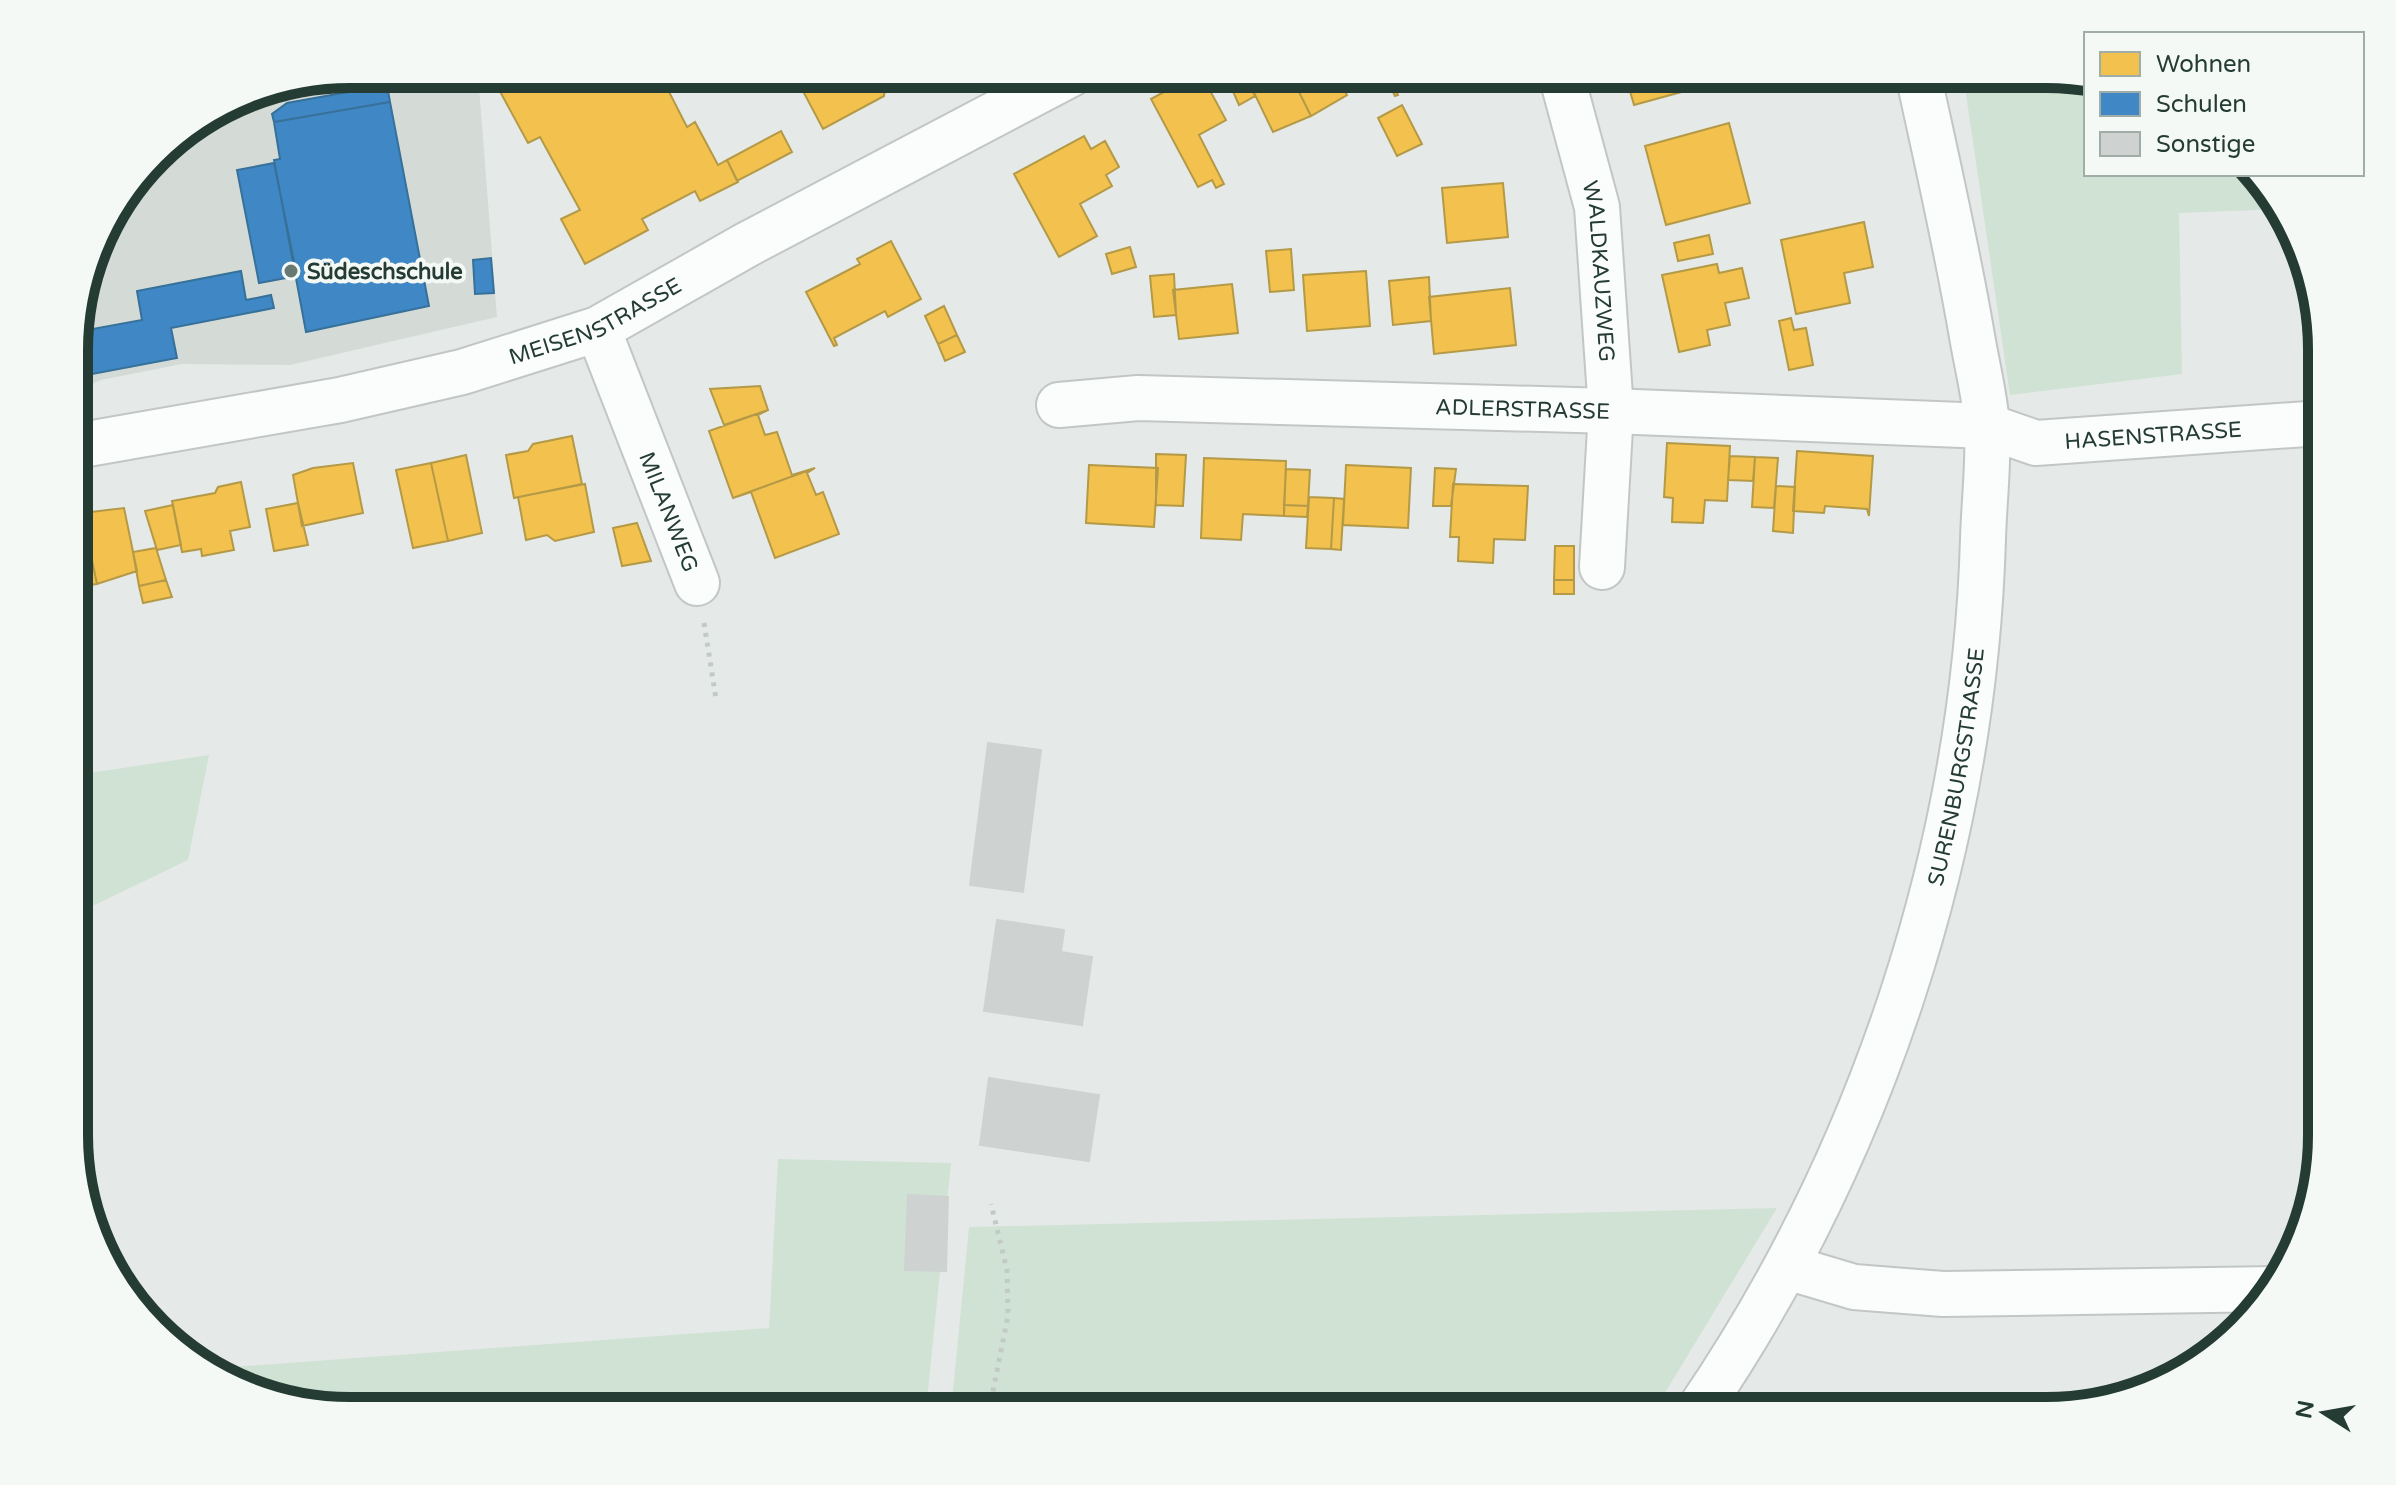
<svg xmlns="http://www.w3.org/2000/svg" width="2396" height="1485" font-family="'Varela Round',sans-serif">
<rect width="100%" height="100%" fill="#e5eae8"/>
<!-- built -->
<path fill="#d4dbd7" d="M350,74h128l19,243 -207,48 -108,-1 -81,16 -25,11v-77l27,-87 65,-84 77,-48z"/>
<!-- green -->
<path fill="#d0e2d4" d="M1963,74h84l39,7v93h164l33,35 -104,4 3,161 -172,21z
M209,755l-21,105 -112,54v-139z
M778,1159l173,4 -25,248h-577l-87,-14 -56,-28 563,-41z
M1777,1208l-123,203h-703l18,-184z"/>
<!-- homes -->
<path fill="#f2c14e" stroke="#b49946" stroke-width="2" d="M520,74h160l2,3 -16,9 21,41 8,-5 23,43 9,-5 11,22 -38,19 -5,-10 -53,28 6,11 -63,34 -24,-45 19,-9 -40,-73 -12,6 -31,-57z
M799,74h79l7,14 -1,8 -61,33 -28,-53z
M1197,74h4l25,46 -27,15 25,49 -8,4 -4,-8 -14,7 -47,-88z
M1245,74h45l21,42 -38,16z
M1290,74h46l11,21 -36,21z
M1384,74h42l-31,15 3,6 -3,1z
M1476,74h26l-21,10z
M1625,74h90l3,8 -84,23z
M1247,79l8,17 -16,9 -8,-18z
M1402,105l20,39 -25,12 -19,-38z
M1729,123l21,80 -84,22 -21,-79z
M781,131l11,21 -55,29 -10,-21z
M1084,136l7,13 14,-8 14,26 -13,8 6,11 -32,18 17,32 -38,21 -45,-83z
M1503,183l5,54 -61,6 -5,-55z
M1864,222l9,45 -29,6 6,30 -54,11 -15,-74z
M1709,235l4,19 -35,7 -4,-18z
M891,241l30,58 -33,18 -3,-6 -51,27 3,7 -3,1 -28,-54 54,-28 -3,-5z
M1130,247l6,20 -24,7 -6,-20z
M1291,249l3,41 -24,2 -4,-41z
M1717,264l2,9 23,-5 7,30 -24,5 5,22 -23,5 3,15 -31,7 -17,-77z
M1366,271l4,55 -63,5 -4,-56z
M1174,274l2,41 -22,2 -4,-41z
M1429,277l2,44 -38,4 -4,-44z
M1232,284l6,49 -59,6 -6,-49z
M1510,288l6,57 -82,9 -5,-57z
M944,306l13,29 -19,9 -13,-28z
M1791,318l3,12 12,-2 7,37 -24,5 -10,-49z
M957,335l8,17 -20,9 -7,-17z
M760,386l8,24 -44,15 -14,-36z
M768,410l-10,5 7,20 12,-3 15,43 23,-7 -82,30 -24,-67z
M572,436l10,48 -68,14 -8,-43 22,-4 5,-7z
M1667,443l63,3 -3,55 -22,-1 -2,23 -31,-1 1,-24 -9,-1z
M1797,451l76,5 -4,60 -2,-7 -42,-3 -1,7 -31,-2z
M1156,454l30,1 -3,51 -27,-1z
M466,455l16,78 -34,8 -17,-78z
M1730,456l25,1 -2,24 -25,-1z
M1755,457l23,1 -4,50 -22,-1z
M1204,458l82,3 -2,55 -41,-2 -2,26 -40,-2z
M353,463l10,50 -61,13 -9,-51 20,-7z
M431,463l17,78 -35,7 -17,-78z
M1089,465l69,3 -4,59 -68,-4z
M1346,465l65,3 -3,60 -65,-3z
M815,468l-8,5 9,22 7,-3 16,42 -64,24 -24,-66 -18,6z
M1435,468l21,1 -5,37h-18z
M1286,469l24,1 -2,36 -24,-1z
M241,482l9,45 -20,4 4,19 -32,6 -1,-7 -19,3 -10,-51 43,-8 3,-6z
M585,484l9,48 -39,9 -8,-6 -21,5 -8,-43z
M1453,484l75,2 -3,54 -31,-1 -1,24 -35,-2 1,-24h-9z
M1776,486l19,1 -2,46 -20,-2z
M1309,497l25,1 -3,51 -25,-1z
M1334,498l10,1 -3,51 -10,-1z
M298,503l10,42 -34,6 -8,-42z
M173,505l8,40 -24,5 -12,-39z
M1284,505l24,1 -1,11 -23,-1z
M124,508l13,63 -40,13 -15,-71z
M82,513l15,71 -19,3 -2,-73z
M637,523l14,38 -29,5 -9,-38z
M1555,546h19v34h-20z
M156,548l10,32 -27,6 -6,-34z
M166,580l6,17 -29,6 -4,-17z
M1554,580h20v14h-20z"/>
<!-- schools -->
<path fill="#3f88c5" stroke="#37719a" stroke-width="2" d="M387,85l3,17 -116,20 -2,-8 15,-11z
M390,102l39,204 -123,26 -32,-172 6,-1 -6,-37z
M274,163l23,113 -38,7 -22,-113z
M491,258l3,35 -19,1 -2,-34z
M241,271l5,29 25,-5 3,13 -103,20 6,30 -101,19v-45l66,-12 -5,-29z"/>
<!-- building -->
<path fill="#ced3d1" stroke="#ced3d1" stroke-width="2" d="M988,743l53,7 -18,142 -53,-7z
M997,920l67,10 -3,22 31,5 -10,68 -98,-14z
M989,1078l110,17 -10,66 -109,-16z
M908,1195l40,2 -2,74 -41,-1z"/>
<g fill="none" stroke-linecap="round" stroke-linejoin="round">
<!-- minor casing -->
<g stroke="#c2c7c5" stroke-width="48">
<g id="minor">
<path id="s1" d="M1561,74l36,133 14,204 -9,156"/>
<path id="s2" d="M598,329l99,254"/>
<path id="s3" d="M1059,405l79,-7 473,13 376,15 49,17 285,-20"/>
<path id="s4" d="M76,446l264,-46 122,-28 136,-43 150,-85 323,-170"/>
<path d="M1787,1267l67,20 89,7 332,-5"/>
<path id="s5" d="M1698,1411c174,-255 276,-564 285,-872 1,-37 6,-76 4,-113 -2,-30 -10,-60 -15,-90 -15,-88 -35,-175 -54,-262"/>
</g>
</g>
<!-- path -->
<path stroke="#c2cac6" stroke-width="5" stroke-dasharray="4 6" stroke-linecap="butt" d="M704,623l12,76
M989,1411l19,-95 -1,-46 -16,-66"/>
<!-- minor -->
<use href="#minor" stroke="#fbfcfc" stroke-width="44"/>
</g>
<!-- markers -->
<circle fill="#687973" stroke="#f4f9f6" stroke-width="3" cx="291" cy="271" r="8"/>
<g text-anchor="middle" stroke-width="8" stroke-linejoin="round" paint-order="stroke">
<!-- poi labels -->
<g font-size="22" font-weight="bold" fill="#243c34" stroke="#f4f9f6" text-anchor="start">
<text x="307" y="279">Südeschschule</text>
</g>
<!-- street labels -->
<g font-size="22" fill="#243c34" stroke="#f4f9f6">
<text dy="8" stroke="none"><textPath href="#s1" startOffset="202">WALDKAUZWEG</textPath></text>
<text dy="8" stroke="none"><textPath href="#s4" startOffset="536">MEISENSTRASSE</textPath></text>
<text dy="8" stroke="none"><textPath href="#s3" startOffset="464">ADLERSTRASSE</textPath></text>
<text dy="8" stroke="none"><textPath href="#s3" startOffset="1098">HASENSTRASSE</textPath></text>
<text dy="8" stroke="none"><textPath href="#s2" startOffset="196">MILANWEG</textPath></text>
<text dy="8" stroke="none"><textPath href="#s5" startOffset="700">SURENBURGSTRASSE</textPath></text>
</g>
</g>
<!-- crop -->
<path d="M0 0H2396V1485H0ZM350 88H2046A262 262 0 0 1 2308 350V1135A262 262 0 0 1 2046 1397H350A262 262 0 0 1 88 1135V350A262 262 0 0 1 350 88Z" fill="#f4f9f6" fill-rule="evenodd"/>
<path fill="none" stroke="#243c34" stroke-width="10" d="M350 88H2046A262 262 0 0 1 2308 350V1135A262 262 0 0 1 2046 1397H350A262 262 0 0 1 88 1135V350A262 262 0 0 1 350 88Z"/>
<!-- legend -->
<rect x="2084" y="32" width="280" height="144" fill="#f4f9f6" stroke="#a1ada8" stroke-width="2"/>
<rect x="2100" y="52" width="40" height="24" fill="#f2c14e" stroke="#a1ada8" stroke-width="2"/>
<text x="2156" y="72" font-size="24" fill="#243c34">Wohnen</text>
<rect x="2100" y="92" width="40" height="24" fill="#3f88c5" stroke="#a1ada8" stroke-width="2"/>
<text x="2156" y="112" font-size="24" fill="#243c34">Schulen</text>
<rect x="2100" y="132" width="40" height="24" fill="#ced3d1" stroke="#a1ada8" stroke-width="2"/>
<text x="2156" y="152" font-size="24" fill="#243c34">Sonstige</text>
<!-- north arrow -->
<g transform="translate(2324 1413) rotate(281)" stroke="#f4f9f6" stroke-width="6" paint-order="stroke">
<path d="M0-6L14 30L0 20L-14 30Z" fill="#243c34"/>
<text y="-12" font-size="22" font-weight="bold" text-anchor="middle" fill="#243c34">N</text>
</g>
</svg>
